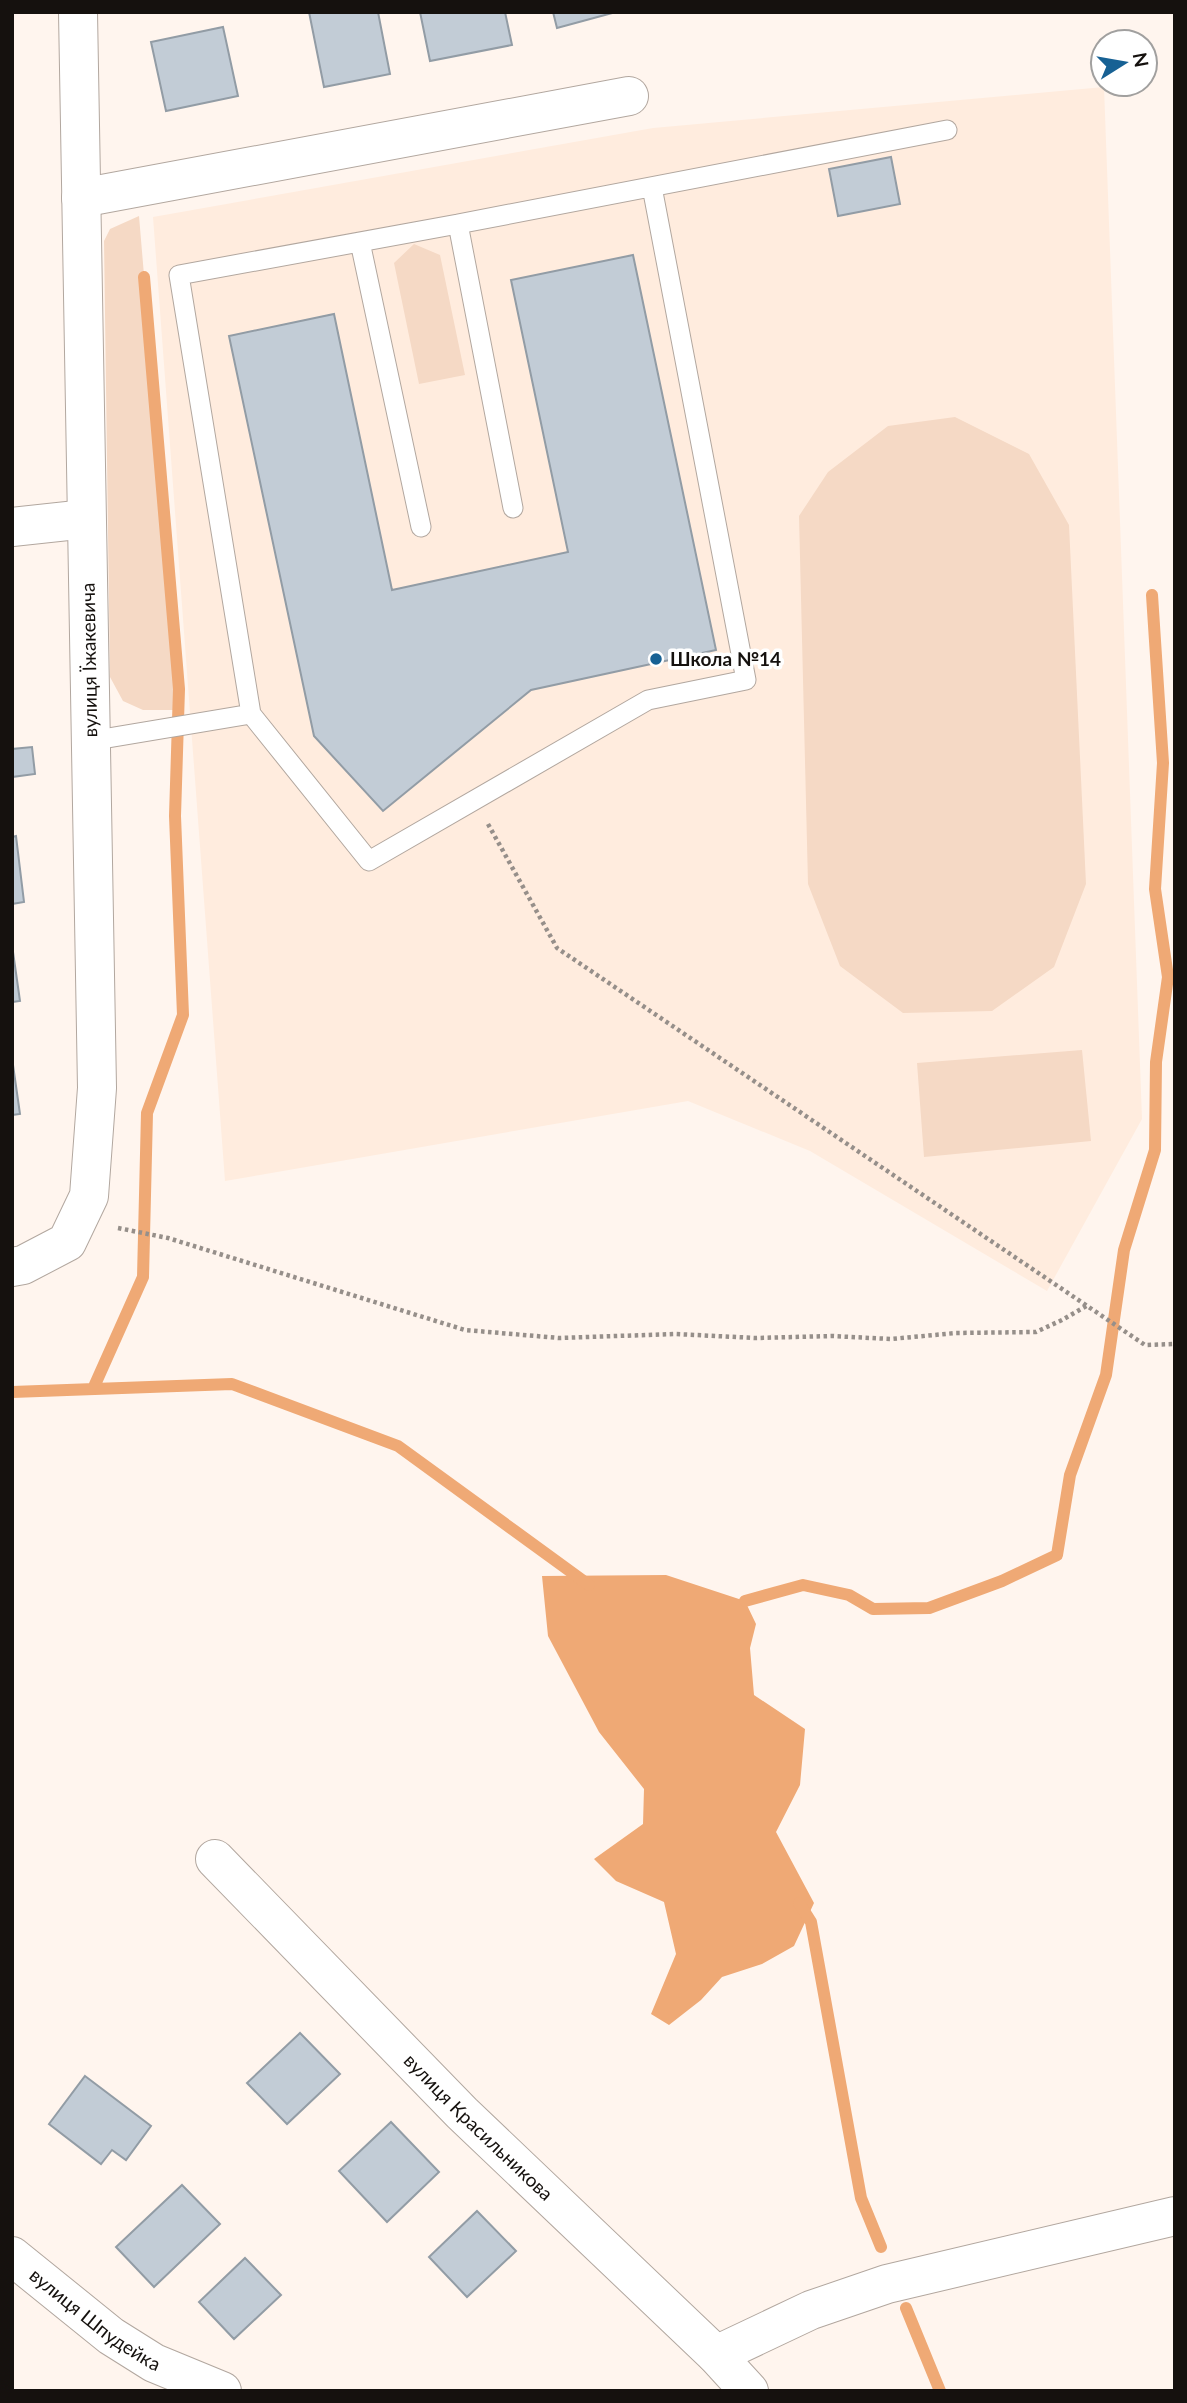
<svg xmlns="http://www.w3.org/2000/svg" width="1187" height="2403" font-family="Lato,sans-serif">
<rect width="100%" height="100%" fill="#fff5ee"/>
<!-- built -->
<path fill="#ffecde" d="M1104,87l38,1032 -95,172 -237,-140 -122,-50 -463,80 -72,-964 500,-89z"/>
<!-- green -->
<path fill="#f5d9c5" d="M139,216l40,473 3,21h-39l-20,-9 -13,-24 -6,-436 6,-12z
M414,244l26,11 25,120 -46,9 -25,-121z
M955,417l74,37 40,71 17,359 -32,83 -62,44 -89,2 -63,-47 -32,-82 -9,-368 29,-44 60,-46z
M1082,1050l9,91 -167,16 -7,-94z"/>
<!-- water -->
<path fill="#efa975" d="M666,1575l79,26 11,23 -6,24 4,47 51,34 -5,56 -24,47 38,71 -20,43 -32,18 -40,13 -21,23 -32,25 -18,-11 25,-60 -12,-52 -48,-21 -22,-22 49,-35 1,-35 -45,-57 -51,-96 -6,-60z"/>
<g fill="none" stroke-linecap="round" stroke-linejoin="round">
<!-- stream -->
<path stroke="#efa975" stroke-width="12" d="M93,1389l50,-112 4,-164 36,-98 -8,-199 4,-127 -35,-412
M12,1392l220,-8 166,62 191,139
M745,1601l58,-16 46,10 24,14 56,-1 73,-27 55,-26 13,-80 36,-100 18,-125 31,-100 1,-88 12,-85 -13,-88 8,-126 -11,-168
M799,1903l12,19 50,276 20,49
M906,2308l34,83"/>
</g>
<!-- building -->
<path fill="#c2ccd6" stroke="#929ca5" stroke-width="2" d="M309,12h69l12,62 -66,13z
M420,12h85l7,33 -82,16z
M553,12h63l-59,16z
M223,27l15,69 -72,15 -15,-69z
M891,157l9,47 -62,12 -9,-47z
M633,255l83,395 -185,40 -148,121 -69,-75 -85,-400 105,-22 58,276 176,-38 -57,-272z
M32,747l3,27 -23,3v-28z
M16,836l8,66 -12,2v-67z
M12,945l8,56 -8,1z
M12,1058l8,56 -8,1z
M300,2033l40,41 -53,50 -40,-41z
M85,2076l66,50 -25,34 -14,-10 -11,14 -52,-40z
M391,2122l48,50 -52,50 -48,-51z
M182,2185l38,39 -66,63 -38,-40z
M477,2211l39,40 -49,46 -38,-40z
M245,2258l36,37 -47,44 -35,-37z"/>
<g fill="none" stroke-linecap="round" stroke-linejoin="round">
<!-- lane casing -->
<g stroke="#b2a79f" stroke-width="21">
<path id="lane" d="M458,224l489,-94
M360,242l61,285
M513,508l-55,-284 -279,51 72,439 118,147 279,-161 98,-20 -94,-493
M90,741l161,-27"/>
</g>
<!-- street casing -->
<g stroke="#b2a79f" stroke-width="40">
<g id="street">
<path d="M81,198l548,-102"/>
<path d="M12,527l74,-8"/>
<path d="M12,1267l11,-2 44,-23 22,-46 8,-108 -19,-1076"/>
<path id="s1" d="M215,1859l247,254 254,242 33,36"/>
<path id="s2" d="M12,2256l99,80 43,27 68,28"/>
<path d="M716,2355l95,-45 76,-26 288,-68"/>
</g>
</g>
<!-- path -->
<path stroke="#968f8a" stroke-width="4.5" stroke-dasharray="3.5 3.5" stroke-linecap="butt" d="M488,824l69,124 588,397 30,-1
M118,1228l50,10 297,92 94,8 116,-4 81,4 76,-2 59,3 65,-6 80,-1 26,-12 26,-15"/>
<!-- lane -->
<use href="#lane" stroke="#fff" stroke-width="19"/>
<!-- street -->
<use href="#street" stroke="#fff" stroke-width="38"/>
</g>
<!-- markers -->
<circle fill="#176194" stroke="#fff" stroke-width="2.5" cx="656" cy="659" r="7"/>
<g text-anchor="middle" stroke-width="7" stroke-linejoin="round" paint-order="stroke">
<!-- poi labels -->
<g font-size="19" font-weight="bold" fill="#15110e" stroke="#fff" text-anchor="start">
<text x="670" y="666">Школа №14</text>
</g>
<!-- street labels -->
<g font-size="19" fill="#15110e" stroke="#fff">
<text transform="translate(89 660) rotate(-91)" y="7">вулиця Їжакевича</text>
<text dy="7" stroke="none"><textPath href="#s1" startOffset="376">вулиця Красильникова</textPath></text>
<text dy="7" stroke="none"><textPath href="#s2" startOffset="105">вулиця Шпудейка</textPath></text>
</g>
</g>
<!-- border -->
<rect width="1187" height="2403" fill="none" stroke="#15110e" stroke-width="28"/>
<!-- north arrow -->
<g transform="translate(1124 63) rotate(79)"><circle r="33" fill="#ffffff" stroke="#a1a09f" stroke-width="2"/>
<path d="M0-5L12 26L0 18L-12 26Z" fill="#176194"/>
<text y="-10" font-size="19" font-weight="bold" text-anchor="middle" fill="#15110e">N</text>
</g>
</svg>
